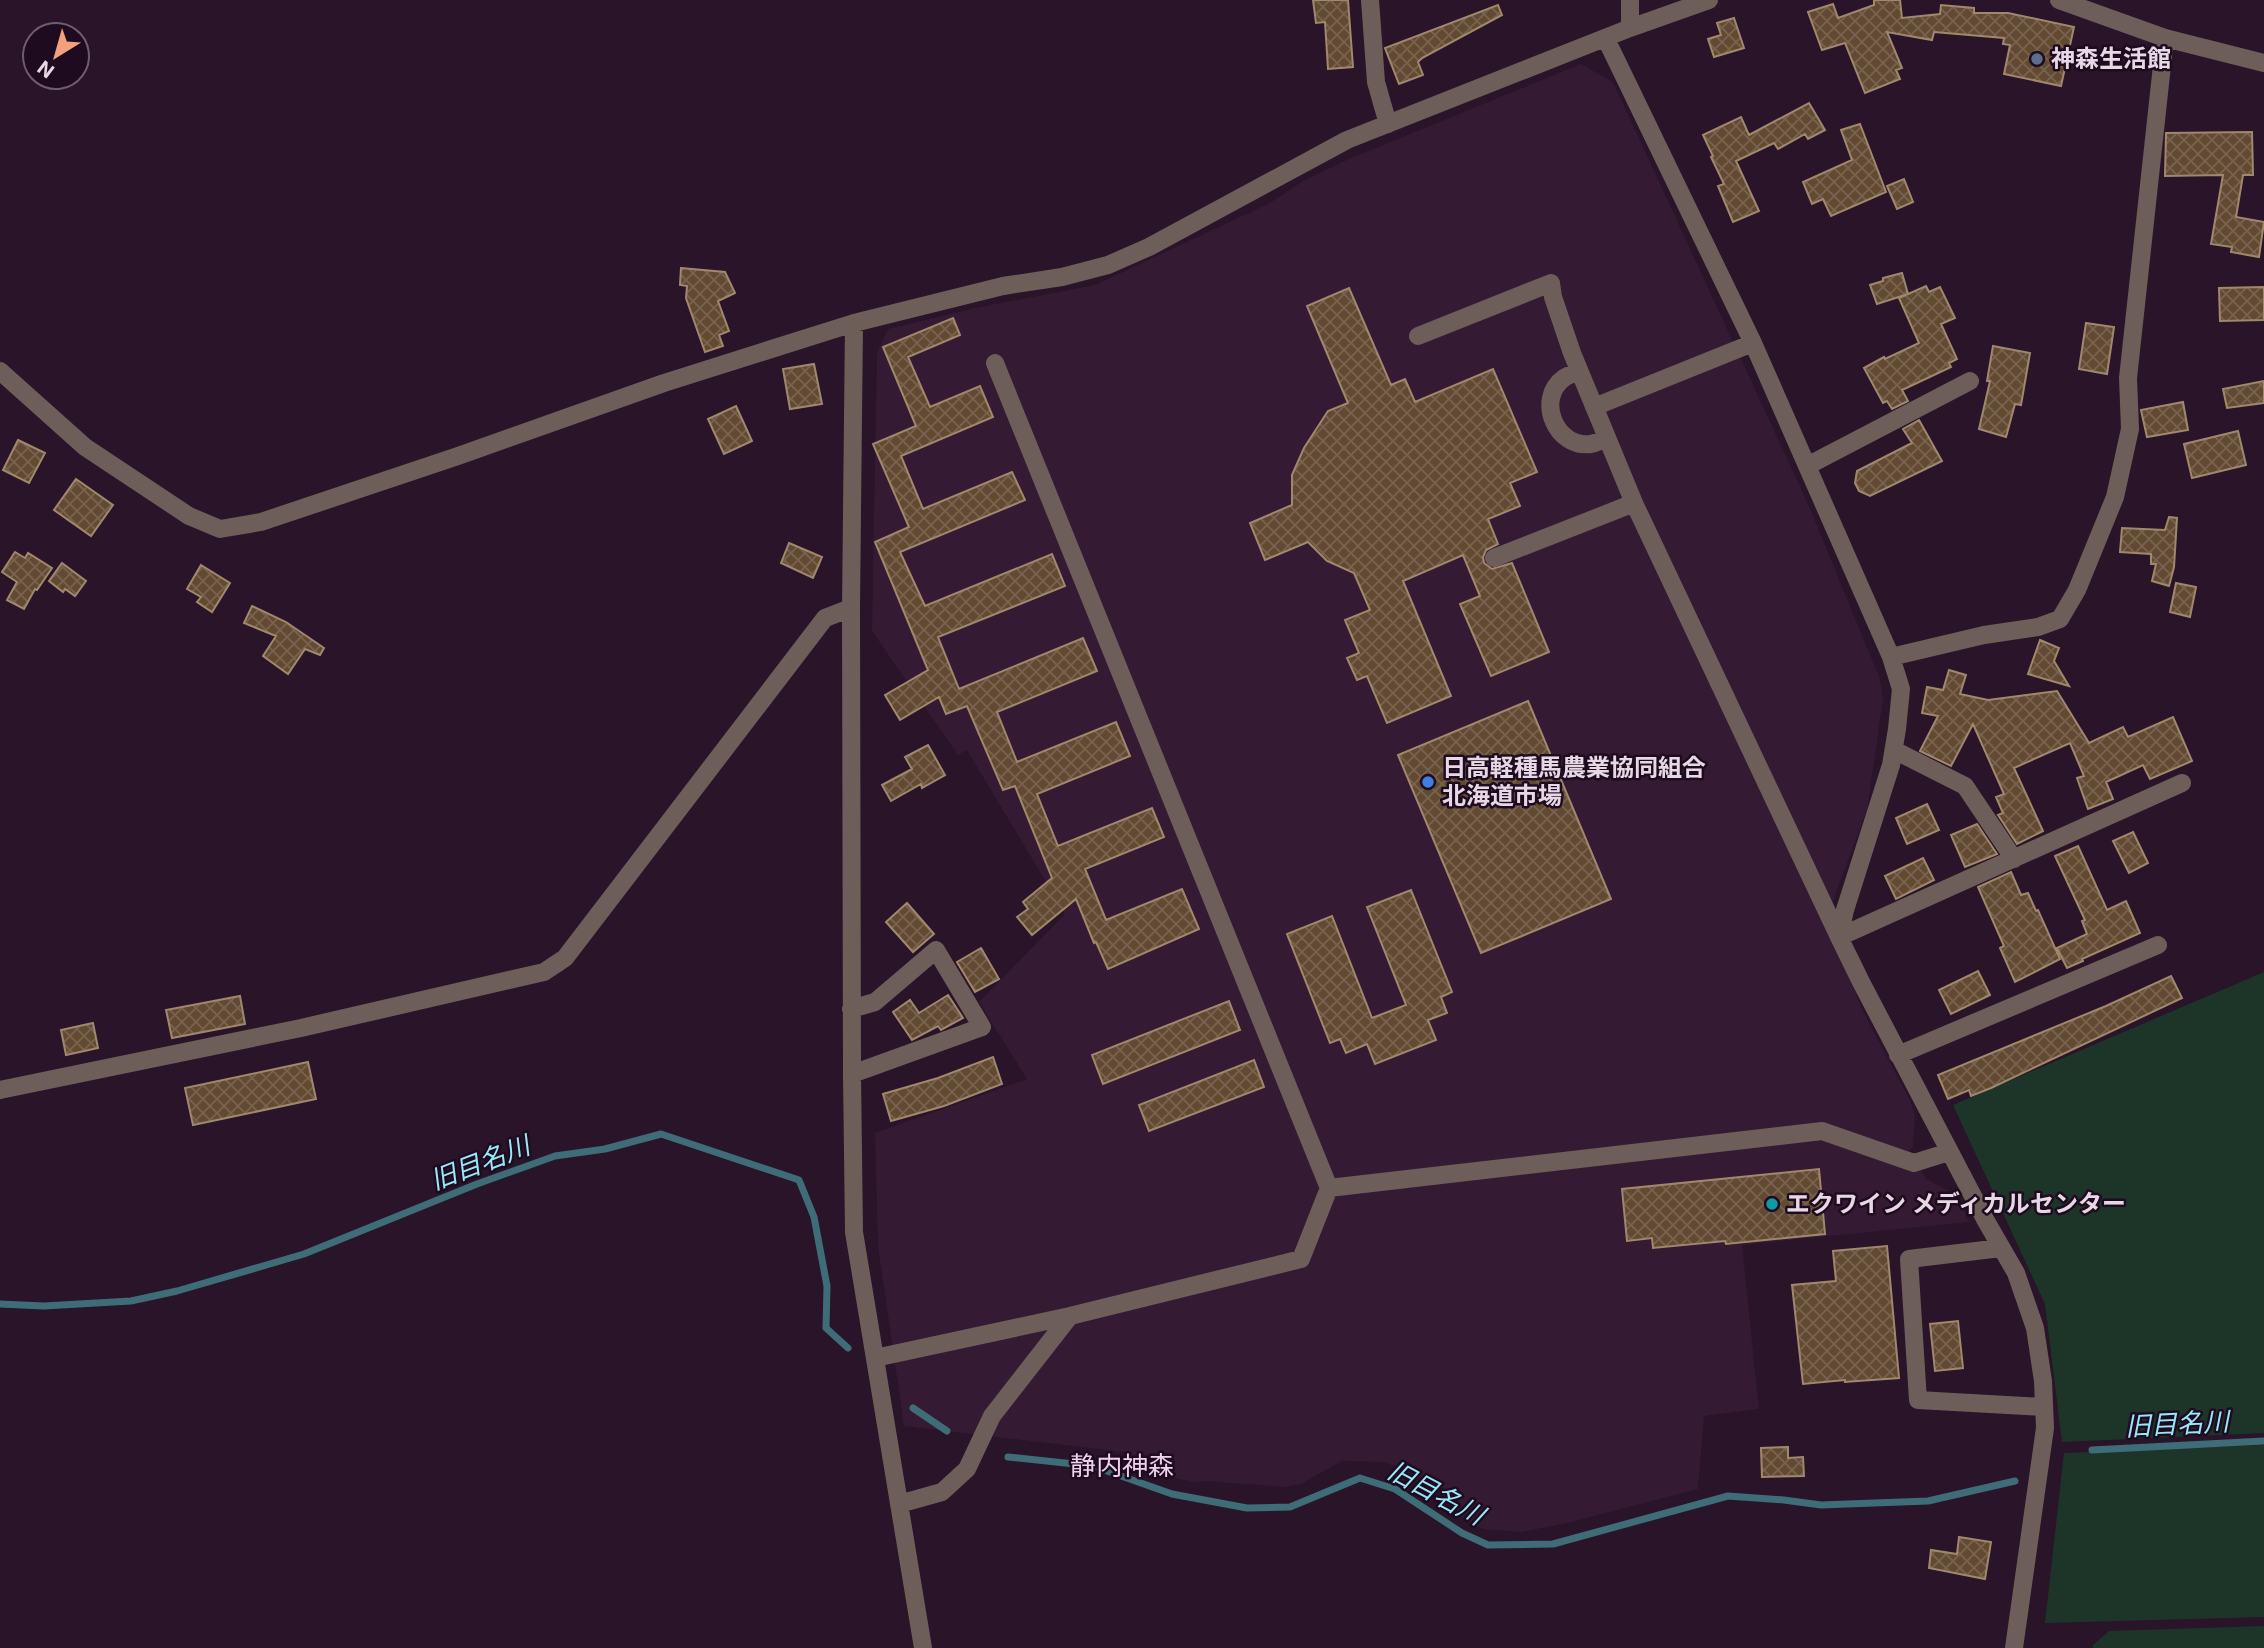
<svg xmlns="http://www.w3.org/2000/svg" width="2264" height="1648" font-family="Inter,'Noto Sans JP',sans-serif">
<defs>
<pattern id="building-cross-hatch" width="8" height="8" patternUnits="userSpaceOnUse" patternTransform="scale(1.75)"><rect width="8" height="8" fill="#614a31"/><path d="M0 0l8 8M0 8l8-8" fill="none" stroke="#78634f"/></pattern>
</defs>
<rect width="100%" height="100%" fill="#291429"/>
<!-- built -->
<path fill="#351a34" d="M1581,64l32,18 195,422 72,175 3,20 -16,111 -42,112 39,91 47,90 4,13 -2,31 -4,4 17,28 31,16 12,27 -227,23 17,164 -55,7 -6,73 -131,34 -46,9 -38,-3 -16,-7 -34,-36 -21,-14 -28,-10 -42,-1 -41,23 -17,3 -78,-6 -13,1 -18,-4 -51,-26 -220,-26 -26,-180 -3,-113 152,-54 -48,-77 86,-88 -98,-164 -9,5 -86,-124 5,-278 11,-24 87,-21 120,-23 175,-82 33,-22 46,-22z"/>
<!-- grass -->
<path fill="#1d3528" d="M2264,972v461l-202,9 -17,-138 -92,-199z
M2264,1445v172l-219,6 19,-170z
M2264,1626v22h-171v-3l16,-14z"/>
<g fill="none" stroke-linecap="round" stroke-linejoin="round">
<!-- stream -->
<path stroke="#3e6d77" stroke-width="7" d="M0,1304l44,2 87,-5 46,-10 127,-37 173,-70 78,-28 50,-7 56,-15 138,46 15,37 13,69 -1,42 22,20
M913,1408l34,23
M2092,1450l172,-9
M1008,1457l85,9 79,28 75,14 43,-1 70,-29 35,11 67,44 26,12 65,-1 175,-48 56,4 37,5 107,-4 87,-20"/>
</g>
<!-- building -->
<path fill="url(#building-cross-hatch)" stroke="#a0886d" stroke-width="2" d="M1313,0h35l5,67 -25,2 -3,-47 -9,1z
M1874,0h26l2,18 38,-4 1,-9 33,3v5h34l66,14 -13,59 -57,-12 6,-29 -7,-1 1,-6 -70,-6 -2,8 -45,-8 15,36 -6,2 4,9 -35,14 -20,-50 -23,7 -14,-38 25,-8 5,14 36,-13z
M1498,5l4,10 -80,43 -4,4 5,13 -24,9 -14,-36z
M1734,18l10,30 -30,9 -6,-18 13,-4 -4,-12z
M1809,103l16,27 -17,9 -3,-5 -27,15 -4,-6 -38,18 23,50 -26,11 -15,-36 6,-2 -13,-27 2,-1 -10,-21 38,-18 8,18z
M1860,124l26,68 -55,24 -8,-17 -11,5 -9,-22 49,-22 -11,-30z
M2252,132l1,43h-10l-7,42 28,5 -5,35 -28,-5 1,-5 -21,-3 12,-69 -58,1 1,-43z
M1904,179l9,23 -16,7 -10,-23z
M681,268l44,4 10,21 -17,8 11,30 -10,4 4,11 -18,6 -19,-54 1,-12 -7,-1z
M1902,273l6,21 -31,10 -7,-19 13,-4v-3z
M1926,286l3,6 11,-5 15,31 -14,6 16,35 -8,4 2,4 -49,23 6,11 -16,8 -5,-8 -4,2 -19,-35 20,-11 1,2 34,-16 -20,-45z
M2264,287v33l-44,1 -1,-33z
M1349,288l42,97 14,-6 10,23 78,-33 44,103 -27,11 10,23 -32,13 10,25 -12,6 -3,7 1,6 8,6 20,-6 37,89 -58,24 -31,-72 20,-8 -17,-41 -60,26 48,115 -64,27 -20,-47 -10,4 -10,-22 12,-5 -14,-33 25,-10 -16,-37 -27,-12 -19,-19 -43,18 -15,-37 42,-18v-30l12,-27 24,-37 20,-8 -41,-97z
M953,318l7,17 -52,22 22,50 50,-21 13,31 -92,39 22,53 89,-37 13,28 -125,52 25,54 127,-52 13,32 -127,51 21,52 124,-51 14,33 -100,41 20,50 99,-40 14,34 -93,38 21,52 94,-38 12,29 -79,32 21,51 76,-31 17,40 -91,40 -12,-27 -2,1 -18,-44 -44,36 -15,-18 11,-8 -5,-7 29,-24 -37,-92 -12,4 -36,-84 -21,8 -7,-17 -39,23 -15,-25 43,-25 -53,-128 34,-15 -36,-83 43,-18 -33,-79z
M2086,323l28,4 -7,47 -28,-5z
M1993,346l37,7 -9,52 -6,-1 -9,33 -27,-8 11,-48h-3z
M814,364l8,40 -32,5 -7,-40z
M2264,381v22l-37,5 -4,-19z
M2183,402l5,28 -41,7 -6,-27z
M736,406l16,35 -28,13 -16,-35z
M1919,420l23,41 -72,35 -11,-5 -4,-8 2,-12 55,-28 -9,-14z
M2238,431l8,34 -54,13 -8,-34z
M18,440l27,13 -16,30 -26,-13z
M76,479l37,26 -22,31 -37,-26z
M2169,517l8,1 -3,49 -5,19 -17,-5 4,-17h-5v-10l-31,-2 2,-24 43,2z
M789,543l33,14 -9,21 -32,-15z
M15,552l10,6 3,-5 24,15 -15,22 -2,-1 -11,20 -17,-9 10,-18 -15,-10z
M62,563l24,18 -11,15 -10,-7 -2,3 -14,-11z
M201,565l29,18 -18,29 -15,-10 4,-5 -14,-8z
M2176,583l20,4 -6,30 -20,-5z
M252,606l34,16 38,26 -4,7 -15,-6 -17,25 -25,-18 13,-20 -32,-13z
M2040,640l19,8 -5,13 15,25 -41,-12z
M1949,670l17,5 -6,19 28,6 69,-9 32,52 34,-16 5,10 45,-20 19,44 -42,18 -7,-14 -37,17 7,17 -25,10 -11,-31 7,-2 -14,-33 -56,25 29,63 -26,13 -19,-29 5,-2 -7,-16 8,-3 -31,-70 -22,42 -31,-15 18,-35 -16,-3 5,-26 16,3z
M1528,701l83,198 -130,54 -83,-198z
M928,745l17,30 -23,13 -1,-4 -30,17 -9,-16 30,-16 -7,-12z
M1927,804l12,26 -32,14 -11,-26z
M1977,824l20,30 -32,13 -14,-32z
M2133,832l15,31 -19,10 -16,-32z
M2078,846l29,64 19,-9 14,32 -58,26 1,2 -16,7 -10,-20 30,-14 -5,-13 3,-1 -30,-64z
M1923,858l11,22 -38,19 -11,-23z
M2011,872l10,23 7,-2 8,18 2,-1 22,49 -45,23 -15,-34 4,-2 -26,-59z
M1411,890l41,102 -11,5 6,16 -19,7 8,20 -61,24 -8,-20 -21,9 -6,-14 -10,4 -43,-109 45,-18 40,102 34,-13 -39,-98z
M907,903l27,31 -21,18 -27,-30z
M981,948l18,31 -24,13 -18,-30z
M1978,971l12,24 -39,19 -12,-24z
M2171,976l11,22 -191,90 -20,8 -2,-6 -21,9 -10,-24 168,-69z
M948,995l15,23 -22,12 -3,-4 -26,14 -19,-28 17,-12 9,13z
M240,996l5,28 -73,14 -6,-28z
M1229,1001l11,29 -137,54 -11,-29z
M93,1023l5,25 -32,7 -5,-25z
M993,1057l9,27 -58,22 -53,15 -8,-27 55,-16z
M1254,1060l10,27 -115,44 -10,-26z
M308,1062l8,37 -123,26 -8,-37z
M1819,1169l6,65 -99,10 -1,-3 -72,7 -1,-10 -25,3 -5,-52z
M1887,1246l12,132 -54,4v-2l-42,4 -11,-99 44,-4 -3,-30z
M1958,1321l5,47 -28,3 -5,-47z
M1788,1447v11l15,-1 1,19 -42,1 -1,-29z
M1959,1537l32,5 -6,37 -56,-11 2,-18 26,4z"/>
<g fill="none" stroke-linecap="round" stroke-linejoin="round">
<!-- minor -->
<path stroke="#6e5e5a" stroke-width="18" d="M1370,0l6,82 12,42
M1630,0v28
M2059,0l106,38 99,25
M1606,39l147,304 138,314 10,32 -4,40 -6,36 -46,145 -6,27 22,45 125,239 30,52 19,55 8,53 2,47 -31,220
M854,323l-3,285 1,466 2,158 69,416
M1418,336l133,-53 2,14 19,56 62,150
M995,363l334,825 493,-57 92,32 35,-11
M0,371l85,76 104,69 31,13 41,-7 197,-66 206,-73 190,-60 149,-37 59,-9 46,-12 41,-18 198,-107 283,-112 79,-28
M1579,371c-5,2 -11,4 -15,7 -29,21 -8,71 27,66 5,-1 11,-4 16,-6
M1594,407l159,-64
M1807,466l163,-85
M1494,558l140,-55 205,434 343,-154
M1891,657l93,-22 54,-8 22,-8 17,-29 38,-93 15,-68 -2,-51 37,-340
M1894,750l71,36 49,73
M851,1009l24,-7 61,-52 46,77 -130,47
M1898,1055l260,-110
M0,1090l301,-62 243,-56 21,-14 260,-340 26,-10
M2001,1248l-92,11 9,141 126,7
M875,1358l195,-42
M899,1504l43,-12 25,-23 25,-53 78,-100 231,-57 28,-71"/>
</g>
<!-- markers -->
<circle fill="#5c6f8a" stroke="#1f0b1f" stroke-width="2.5" cx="2037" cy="59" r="7"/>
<circle fill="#3f7fe0" stroke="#1f0b1f" stroke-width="2.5" cx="1428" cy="782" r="7"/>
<circle fill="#0f9aa8" stroke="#1f0b1f" stroke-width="2.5" cx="1772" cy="1204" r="7"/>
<g text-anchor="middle" stroke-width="5" stroke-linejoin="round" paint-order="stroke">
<!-- poi labels -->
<g font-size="24" font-weight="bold" fill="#e7d8e6" stroke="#1f0b1f" text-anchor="start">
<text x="2051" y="67">神森生活館</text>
<text x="1442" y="776">日高軽種馬農業協同組合<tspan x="1442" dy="28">北海道市場</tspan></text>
<text x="1786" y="1212">エクワイン メディカルセンター</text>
</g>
<!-- water labels -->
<g font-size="26" font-style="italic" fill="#97e9fa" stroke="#1f0b1f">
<text transform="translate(480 1163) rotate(-21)" y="9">旧目名川</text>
<text transform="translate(2177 1424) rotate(-3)" y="9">旧目名川</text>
<text transform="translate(1436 1493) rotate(28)" y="9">旧目名川</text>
</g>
<!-- neighbourhood labels -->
<g font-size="26" fill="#eed1ed" stroke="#1f0b1f">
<text x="1122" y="1475">静内神森</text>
</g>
</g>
<!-- north arrow -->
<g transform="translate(56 56) rotate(217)"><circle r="33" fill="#1f0b1f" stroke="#6f5d6f" stroke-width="2"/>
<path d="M0-5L12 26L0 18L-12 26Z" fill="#f1a17b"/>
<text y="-10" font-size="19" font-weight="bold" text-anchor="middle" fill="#e7d8e6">N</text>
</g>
</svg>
